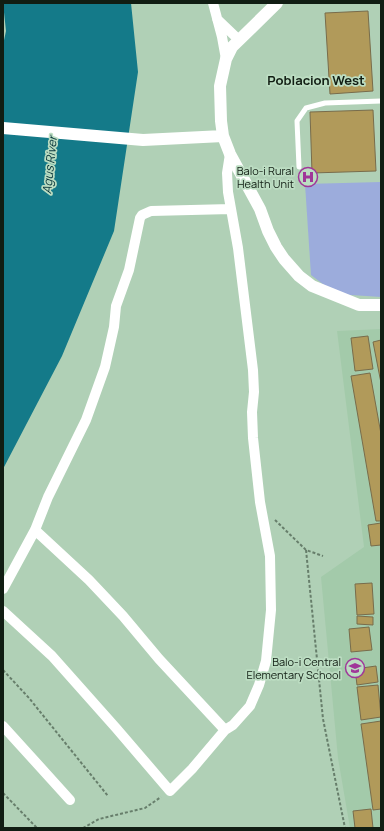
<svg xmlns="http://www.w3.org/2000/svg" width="384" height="831" font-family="Manrope,sans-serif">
<rect width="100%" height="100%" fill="#b0d0b6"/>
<!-- built -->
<path fill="#a3caaa" d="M381,329v499h-31l-12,-70 -17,-181 43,-30 -27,-216z"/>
<!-- green -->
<path fill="#9cacdc" d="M381,182v115l-45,-3 -25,-19 -6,-91z"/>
<!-- water -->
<path fill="#147a89" d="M3,3h128l7,69 -24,159 -52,125 -59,113v-424l3,-14z"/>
<!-- building -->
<path fill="#b19a5a" stroke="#786c4b" d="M368,11l5,80 -43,3 -5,-81z
M373,110l3,61 -64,2 -2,-61z
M368,336l5,33 -18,2 -4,-33z
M381,340v43l-8,-41z
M370,373l11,61v87h-5l-25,-145z
M381,523v22l-10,1 -3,-21z
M372,583l2,31 -17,1 -2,-31z
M357,616l16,1v8l-16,-1z
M369,627l3,23 -21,2 -2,-23z
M376,666l2,16 -21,3 -2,-16z
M378,685l3,32 -20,3 -4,-33z
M381,721v88l-8,1 -12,-86z
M371,809l2,19h-18l-2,-17z"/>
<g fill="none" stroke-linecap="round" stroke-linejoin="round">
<!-- path -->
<path stroke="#677e6b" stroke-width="2" stroke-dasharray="3 2" stroke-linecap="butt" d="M275,520l31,30 17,6
M306,550l17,169 22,109
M3,670l26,28 79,98
M3,793l34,35
M83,828l16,-9 46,-11 16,-11"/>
<!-- service -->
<path stroke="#fff" stroke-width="5" d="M299,167l-2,-46 9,-13 19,-5 56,-2"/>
<!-- minor -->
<path stroke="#fff" stroke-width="10" d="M213,3l9,34 4,22
M217,19l22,21
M35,530l54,50 34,36 36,43 66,71
M3,589l32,-59 13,-33 38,-77 19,-53 9,-40 2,-21 13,-36 11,-52 2,-3 9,-4 80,-2
M3,611l49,45 64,72 54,63 22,-22 33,-39 8,-5 17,-19 9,-21 7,-24 5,-51 -1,-54 -10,-54 -7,-64 -1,-26 2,-20 -1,-22 -15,-122 -10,-56 -1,-19 3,-19
M3,726l67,74"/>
<!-- tertiary -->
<path stroke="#fff" stroke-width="12" d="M277,3l-45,44 -6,12 -6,27 1,35 2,15 7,18 30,55 8,22 8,16 8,12 15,17 13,10 47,19h22
M3,128l140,12 80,-4"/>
</g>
<!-- icons -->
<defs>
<g id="hospital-ring" transform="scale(1)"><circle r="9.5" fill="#bcddc2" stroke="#a03799" stroke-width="1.5"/><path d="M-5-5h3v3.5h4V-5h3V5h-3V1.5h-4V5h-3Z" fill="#a03799"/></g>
<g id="school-ring" transform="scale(1)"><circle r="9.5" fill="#bcddc2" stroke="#a03799" stroke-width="1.5"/><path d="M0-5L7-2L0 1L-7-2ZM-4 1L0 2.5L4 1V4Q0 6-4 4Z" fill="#a03799"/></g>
</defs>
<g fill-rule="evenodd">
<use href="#hospital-ring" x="308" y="177"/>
<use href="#school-ring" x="355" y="668"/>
</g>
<g text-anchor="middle" stroke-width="3.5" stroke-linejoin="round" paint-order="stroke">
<!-- poi labels -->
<g font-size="11" fill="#111d13" stroke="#bcddc2" text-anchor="end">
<text x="294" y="175">Balo-i Rural<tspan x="294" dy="13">Health Unit</tspan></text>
<text x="341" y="666">Balo-i Central<tspan x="341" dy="13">Elementary School</tspan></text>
</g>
<!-- water labels -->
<g font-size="12" font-style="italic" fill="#07343a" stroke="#bcddc2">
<text transform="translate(50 165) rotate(-84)" y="4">Agus River</text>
</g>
<!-- quarter labels -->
<g font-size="13" font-weight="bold" fill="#111d13" stroke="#bcddc2">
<text x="316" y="85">Poblacion West</text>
</g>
</g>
<!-- border -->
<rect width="384" height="831" fill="none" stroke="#111d13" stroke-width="8"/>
</svg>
